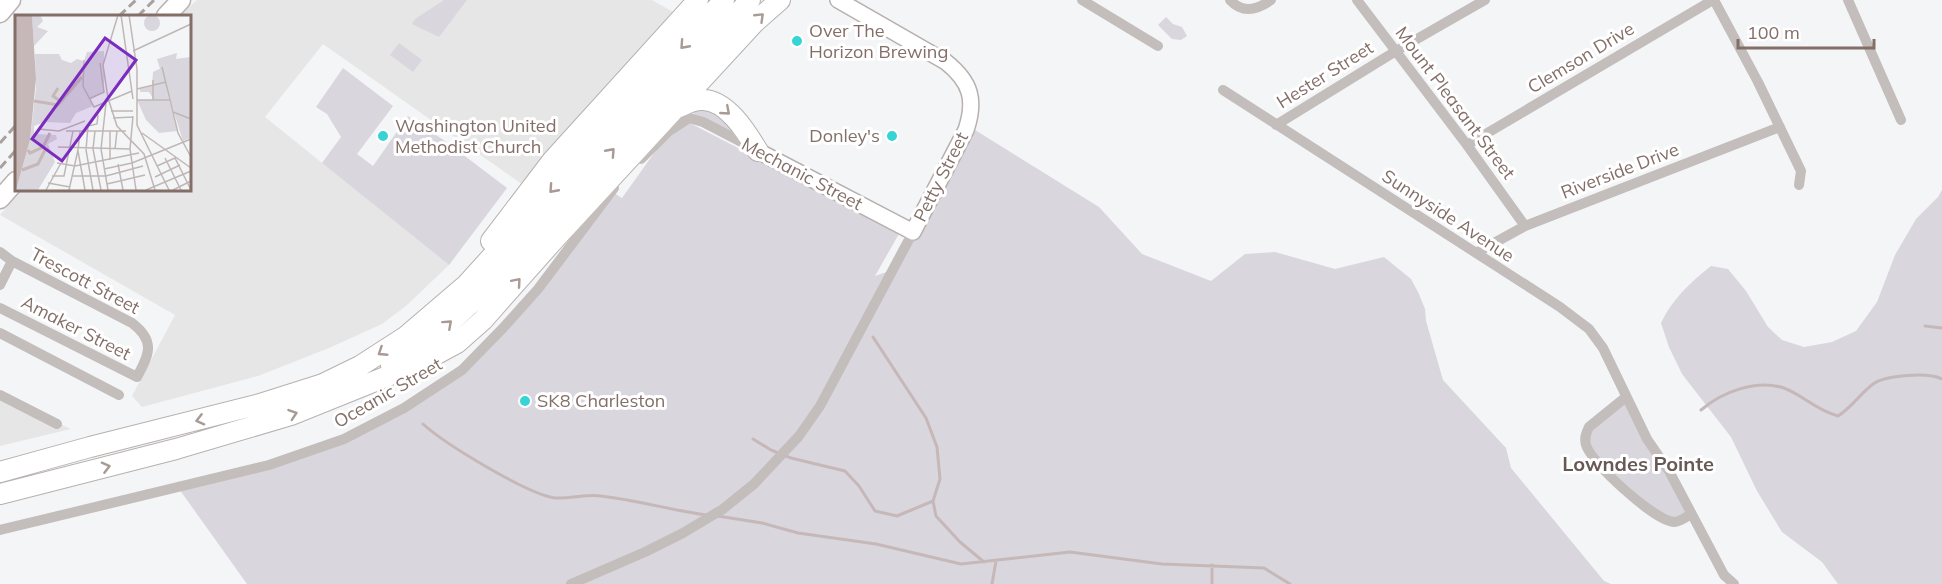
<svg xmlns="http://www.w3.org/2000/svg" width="1942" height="584" font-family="Mulish,sans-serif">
<rect width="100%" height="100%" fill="#f4f5f7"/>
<!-- built -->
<path fill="#e7e6e7" d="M197,0h455l30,17 -153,172 -206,-145 -58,73 184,148 -43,41 -24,18 -53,24 -71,28 -116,31 -10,-11 43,-81 -175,-100 23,-26h166v-173h-10z
M0,395l71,34 -71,17z"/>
<!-- green -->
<path fill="#d9d6dd" d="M444,0h23l-28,37 -27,-13 3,-5z
M1166,17l7,7 9,3 5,9 -6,4 -9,-1 -14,-14z
M399,43l23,17 -9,12 -23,-17z
M343,68l50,38 -36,48 16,12 35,-50 37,25 62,47 -58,77 -127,-102 19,-26 -14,-23 -11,-7z
M707,102l35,34 -49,-21 3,-7z
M686,121l214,111 -25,44 20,-7 72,-144 132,82 43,47 69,27 34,-27 30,-2 60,17 49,-12 27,22 8,15 6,15 1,12 17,59 63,68 5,20 93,113 7,3h-1364l-70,-98 167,-47 118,-69 41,-42 108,-137 11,7 35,-49z
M1942,190v394h-104l-16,-22 -40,-30 -25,-41 -26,-54 -49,-63 -13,-27 -8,-24c11,-24 30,-41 50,-57l17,3 18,22 22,36 14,13 22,7 28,-5 24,-11 21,-29 18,-47 21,-36 22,-22z
M1626,397l65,117 -13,7 -18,-5 -73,-68 2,-21z"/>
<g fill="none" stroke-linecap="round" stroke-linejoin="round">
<!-- stream -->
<path stroke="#c6b8b8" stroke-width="3" d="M1925,326l17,2
M873,337l53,81 11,29 3,32 -7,22 3,15 24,26 24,20
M1701,410c21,-18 55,-31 83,-22 19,7 31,22 54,28 13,-8 22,-22 35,-32 13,-9 55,-12 69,-5
M423,424c22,20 104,70 132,74 15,1 31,-4 46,-2 35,4 70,14 105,19
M753,439l18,11 20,8 54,13 14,15 16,25 22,5 36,-15
M718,516l44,7 36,10 78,11 85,20 109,-12 92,12 102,4 26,16
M992,584l4,-23
M1212,584v-19"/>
<!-- secondary casing -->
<g stroke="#b8b0ae" stroke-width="18">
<path id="secondary" d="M758,151l155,81 53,-102c10,-30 5,-48 -20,-68l-108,-62"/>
</g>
<!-- primary casing -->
<g stroke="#b8b1af" stroke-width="21">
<path id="primary" d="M0,13l11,-13
M166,16l15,-16
M0,199l16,-18"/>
</g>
<!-- highway casing -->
<g stroke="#b7b1af" stroke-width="22">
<path id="highway" d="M679,107c7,-3 14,-7 22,-7 25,-2 46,33 57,51
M491,241l61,-80 146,-161
M391,366l52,-37 36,-33 271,-296
M0,472l90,-25 170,-43 63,-20 37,-18 45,-29 62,-53 257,-284
M0,494l176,-45 115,-34 129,-52 37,-20 26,-23 70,-79 201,-218 26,-23"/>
</g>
<!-- street -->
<path stroke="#c3bdbb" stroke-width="10" d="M1082,0l76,46
M1230,0c13,14 27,10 41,0
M1357,0l110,145 58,81
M1714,0l44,82 43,89 -2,14
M1848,0l53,120
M1223,90l337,217 29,22 14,19 44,91 22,32 55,104 10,9
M1276,125l120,-74 89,-51
M1467,145l246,-145
M641,159l28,-28 20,-13 14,4 50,26
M0,252l12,9 120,62c24,18 17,32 5,54l-137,-69
M1476,253l49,-27 255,-99
M0,285l12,-24
M0,333l119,62
M0,395l57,29
M1626,397l-37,30c-3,6 -5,11 -3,18 5,18 69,76 88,77 6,0 12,-5 17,-8
M0,530l269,-65 75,-26 60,-31 58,-38 41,-42 35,-39 76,-101
M571,584l74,-32 38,-19 40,-24 31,-25 45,-48 21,-30 93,-174"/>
<!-- secondary -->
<use href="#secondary" stroke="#fff" stroke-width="15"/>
<!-- primary -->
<use href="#primary" stroke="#fff" stroke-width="18"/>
<!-- highway -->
<use href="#highway" stroke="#fff" stroke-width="20"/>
<!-- rail -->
<path stroke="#aaa09e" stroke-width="3" stroke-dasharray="9 4.5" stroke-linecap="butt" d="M119,16l17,-16
M138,16l16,-16
M0,143l16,-18
M0,168l16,-18"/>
</g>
<!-- one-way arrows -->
<defs><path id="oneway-chevron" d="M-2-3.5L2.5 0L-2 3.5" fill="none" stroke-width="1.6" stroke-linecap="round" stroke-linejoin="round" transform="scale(1.5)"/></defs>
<g stroke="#a89a95">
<use href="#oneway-chevron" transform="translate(760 17) rotate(-44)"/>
<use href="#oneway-chevron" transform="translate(684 45) rotate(132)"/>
<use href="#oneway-chevron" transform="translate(726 111) rotate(41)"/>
<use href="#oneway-chevron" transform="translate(611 152) rotate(-48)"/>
<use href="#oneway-chevron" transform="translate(553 189) rotate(132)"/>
<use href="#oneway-chevron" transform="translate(517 282) rotate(-49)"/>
<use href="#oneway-chevron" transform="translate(448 324) rotate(-42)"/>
<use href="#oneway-chevron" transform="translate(382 352) rotate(147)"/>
<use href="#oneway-chevron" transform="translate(293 414) rotate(-19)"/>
<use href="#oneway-chevron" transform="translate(200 420) rotate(166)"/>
<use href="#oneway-chevron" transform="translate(106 467) rotate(-14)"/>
</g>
<!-- markers -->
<g fill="#36d4d5" stroke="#fff" stroke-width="2">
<circle cx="797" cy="41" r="6"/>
<circle cx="383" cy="136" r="6"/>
<circle cx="892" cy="136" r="6"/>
<circle cx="525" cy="401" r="6"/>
</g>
<g text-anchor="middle" stroke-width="6" stroke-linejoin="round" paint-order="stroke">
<!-- poi labels -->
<g font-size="18" fill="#836e68" stroke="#fff" text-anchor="start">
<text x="809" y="37">Over The<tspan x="809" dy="21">Horizon Brewing</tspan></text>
<text x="395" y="132">Washington United<tspan x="395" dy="21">Methodist Church</tspan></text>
<text x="880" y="142" text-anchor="end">Donley's</text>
<text x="537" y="407">SK8 Charleston</text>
</g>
<!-- street labels -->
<g font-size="18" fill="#836e68" stroke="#fff">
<text transform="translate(1581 58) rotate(-31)" y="6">Clemson Drive</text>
<text transform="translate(1325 75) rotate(-32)" y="6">Hester Street</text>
<text transform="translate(1455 103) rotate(53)" y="6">Mount Pleasant Street</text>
<text transform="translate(1620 171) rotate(-21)" y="6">Riverside Drive</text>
<text transform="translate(802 174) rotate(28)" y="6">Mechanic Street</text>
<text transform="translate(941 177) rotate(-63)" y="6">Petty Street</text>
<text transform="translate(1448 216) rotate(33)" y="6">Sunnyside Avenue</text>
<text transform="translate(85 281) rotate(28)" y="6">Trescott Street</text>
<text transform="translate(76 328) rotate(27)" y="6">Amaker Street</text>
<text transform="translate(388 393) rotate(-30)" y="6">Oceanic Street</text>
</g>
<!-- neighbourhood labels -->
<g font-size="20" font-weight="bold" fill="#685956" stroke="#fff">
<text x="1638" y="471">Lowndes Pointe</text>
</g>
</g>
<!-- overview -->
<g transform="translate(15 15)">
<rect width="176" height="176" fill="#f4f5f7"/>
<path d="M129 8a8 8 0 1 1 16 0a8 8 0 1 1-16 0ZM17,0h8l3,6 -6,6 11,4 -14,15zM89,36v42l-15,6 4,7 -17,7 -6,10 -25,-1 -11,4v8l22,1 1,4 -9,5 7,18 -17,28h-22l14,-50 6,-52 -1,-34h24l3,6 9,3 6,-4 7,2 3,-9zM162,38l-1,6 14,-2v81l-7,3 -26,-82zM146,53l16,63 -18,2 -13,-13 -9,-20h17l-5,-8h-9v-3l12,-3 1,-14z" fill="#d9d6dd"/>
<path d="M0,0h17l4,64 -6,61 -14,50z" fill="#c6b8b8"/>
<path fill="none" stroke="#c6b8b8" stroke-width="3" d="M43,73l-5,8 7,5M19,86l24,4 24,-28M13,135l2,3 13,-6 7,-14M7,155l16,-6 8,-16"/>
<path fill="none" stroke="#c0b7b5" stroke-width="1.5" d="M103,0l-15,50 5,33 9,28 27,28 11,36M106,0l12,84M114,0l8,54v56l32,65M118,36l58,-27M69,45l-1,26 11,21 38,-16M147,52l16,66 13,24M138,65v20M122,74l29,-7M74,84l15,-7 -4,-29M122,85h33M91,88l-5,46 7,41M96,96h22M158,97l18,7M118,101l-3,33 6,41M98,103l20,-1M23,114l21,2 26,-10M51,116h37M80,116l-2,18 8,41M88,116h23M95,116v29M127,118l49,35M43,132l72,2M100,134l2,-18M63,135l2,-19M63,136l7,39M150,143l16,32M42,148l18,3 64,-13M103,149l5,26M142,151l18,-8 16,32M89,154l28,-6 59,-24M37,161h12l9,-45M57,161h34l37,-10M140,162l25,-12M33,168l22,4M92,169l38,-9M31,175l15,-27M54,175l9,-40M78,175l-7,-40 2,-24 9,-2 1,-9M131,175l45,-19M158,175l18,-9"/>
<path fill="#7b2cbf" fill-opacity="0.15" stroke="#7b2cbf" stroke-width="3" d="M90,23l31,22 -74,101 -30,-22z"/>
<rect width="176" height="176" fill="none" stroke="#836e68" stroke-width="3"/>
</g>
<!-- scale -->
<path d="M1738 39v9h136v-9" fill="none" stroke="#836e68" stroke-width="3"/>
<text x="1747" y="39" font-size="18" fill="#836e68" stroke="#ffffff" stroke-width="4.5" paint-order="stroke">100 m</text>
</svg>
